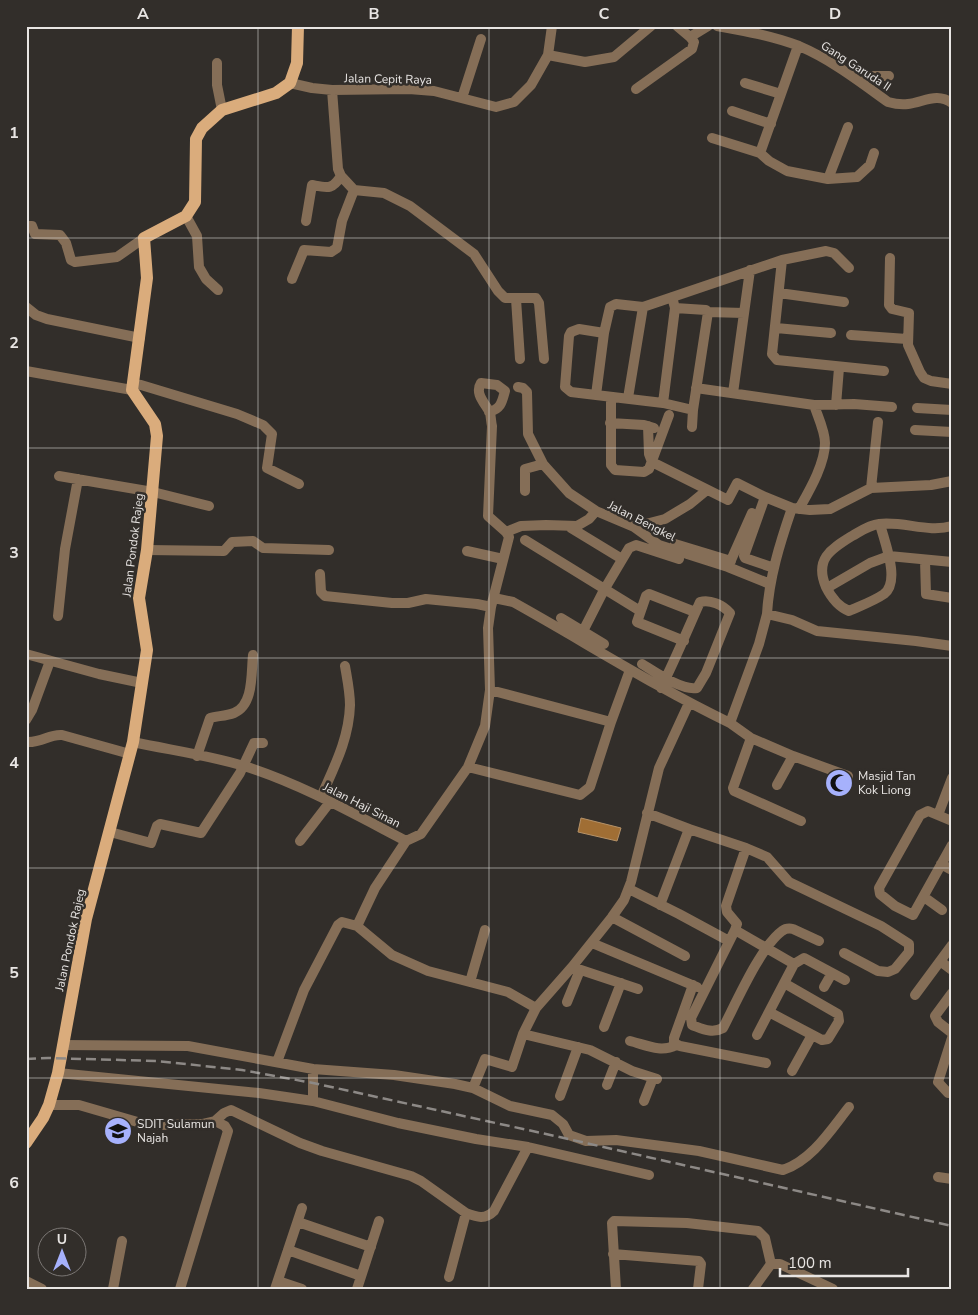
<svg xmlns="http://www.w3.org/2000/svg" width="978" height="1315" font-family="'Nunito Sans',sans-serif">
<rect width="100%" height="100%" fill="#322e2a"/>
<!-- water -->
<path fill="#a06e34" stroke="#b69268" d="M581,818l40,10 -4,13 -39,-9z"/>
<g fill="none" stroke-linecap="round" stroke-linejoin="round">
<!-- minor -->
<path stroke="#856e57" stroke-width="10" d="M677,26l13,11 18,-11
M717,26c28,5 56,10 82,20 33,14 61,36 89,56 7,2 13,3 20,2 16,-2 29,-12 44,-1
M548,55l37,7 29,-5 37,-31
M217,63v22l5,25
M852,76h37
M290,83l22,5 20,2 77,-1 25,2 62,16 18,-5 17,-17 17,-30 4,-29
M745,83l36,11
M636,89l56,-40 2,-7 -4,-5
M462,98l19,-59
M732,111l39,13
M712,138l48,15 9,8 18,10 41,8 29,-2 13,-12 4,-12
M760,153l38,-107
M828,179l20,-52
M354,190l30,3 26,13 64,48 24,37 7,7h31l3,5 5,56
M186,216l11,20 2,31 7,12 12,11
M306,221l6,-36c16,3 20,5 29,-9
M26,226h6l3,8 25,1 6,8 5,17 4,2 42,-5 27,-19
M890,258l-1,47 3,4 17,4 -1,32 12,27 4,6 7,3 21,3
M782,260l-10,94 5,6 107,11
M292,279l12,-29 27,2 6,-4 5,-27 12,-31 -13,-14 -3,-7 -6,-79
M779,293l65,9
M672,297l3,11 -12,95 30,7 15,-98 -2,-2 -31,-2
M516,299l4,60
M26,307l10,8 11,4 93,19
M708,312l36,1
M776,328l55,5
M851,335l56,4
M26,371l106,19
M133,384l8,1 96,29 26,11 9,9 -5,34 32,16
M518,387l5,1 4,4 1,42 15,30 26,29 27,18 38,16 25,18 69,22 42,17
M696,388l118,17 40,-1 38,3
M733,393l17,-123
M596,395l-25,-3 -6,-5 4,-51 2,-4 8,-3 25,4
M611,398v67l4,5 29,2 5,-3 20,-54
M628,398l15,-91
M663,403l-67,-8 8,-62 6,-26 6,-3 27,3 139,-47 44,-9 8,2 15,15
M836,405l3,-37
M917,408l35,2
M610,423l34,2 10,3
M648,426l1,28 3,8 76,38 9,-17 28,14 27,11
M692,427l1,-17
M915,430l37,2
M59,476l94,16 56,14
M871,488l7,-66
M525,491v-22l18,-5
M765,497l-21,59 1,2 29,10
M799,509c10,-18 26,-45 26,-66 0,-12 -7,-26 -11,-38
M880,524c4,17 21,57 4,70 -10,7 -24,12 -35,17 -10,-4 -18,-14 -23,-24 -12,-28 5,-38 26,-51 9,-5 17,-11 27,-12 25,-3 49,9 73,2
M634,527l31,-8 25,-15 17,-14
M571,528l51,31
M506,532l15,-6 25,-1 31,1 12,-7 7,-8
M525,540l112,69
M675,544l56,17
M147,550l77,1 8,-9 21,-1 10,7 66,2
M467,551l36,8
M925,560l1,34 26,4
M728,567l24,-54
M320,574l1,18 4,4 67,7h16l18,-4 51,5 14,3
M827,588l43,-25 19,-7 63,6
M494,598l19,4c72,40 142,85 217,121l29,-79 8,-30 25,6 25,11 99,10 36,5
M767,614c2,-36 13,-71 25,-106l18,2 20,-1 41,-21 60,-3 21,-4
M58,616l7,-67 13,-70
M561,618l43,26
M579,639l25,-49 25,-42 7,-3 43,14
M684,641l-47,-19 9,-26 3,-2 46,18
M26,654l73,20 43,9
M642,664c13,8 40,27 55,24l9,-15 24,-60c-7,-8 -20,-14 -30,-11 -13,29 -25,58 -39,86
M490,690l121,32
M26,720l6,-10 18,-49
M730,723l21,15 -18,50 1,3 67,30
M751,738l42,18 -16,29
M26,742c17,1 22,-8 36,-7l68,19
M133,742c37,8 75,13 111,24 57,18 110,48 162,75l15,-7 47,-67 17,-41 5,-36 -2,-62 3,-21 18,-70 -3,-5 -18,-16 4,-90c-1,-4 -1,-9 -2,-13 -4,-9 -16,-19 -9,-30l16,2 8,6c-3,11 -4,18 -16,21
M197,756l13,-38c7,-2 16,-2 24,-5 20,-8 17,-40 19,-58
M793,756l55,20
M468,767l112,28 10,-8 21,-65 19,-52
M321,797c13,-30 28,-58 29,-92 0,-13 -3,-27 -5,-39
M647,813l42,16 57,19 21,9 22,25 92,44 28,18v8l-14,17 -7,3 -10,-1 -34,-18
M938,815l14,-37
M952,821l-24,-10 -8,4 -41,73 1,6 15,12 18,9 39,-70
M110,832l41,11 6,-17 3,-2 41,9 39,-60 14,-30h9
M300,841l30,-39
M406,841l-31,47 -18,38 35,29 36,16 80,21 28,16
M746,848l-20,58 1,6 10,12 -2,6 59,34 10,-6 41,22
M941,864l11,6
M629,889l50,25 50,27
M924,897l18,13
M660,905l29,-76
M612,917l73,39
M735,930l-44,88 1,7c11,4 20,9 31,3 13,-25 38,-82 59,-97 4,-3 7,-3 11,-2l26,12
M592,943l105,44
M940,961l12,9
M572,967l66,22
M470,982l15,-52
M693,985l-19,53v5l6,3 86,17
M824,987l8,-14
M952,993l-17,23 3,6 14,11
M915,995l37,-50
M567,1002l13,-32
M769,1012l53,28 6,-1 11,-18 -1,-7 -54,-31
M604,1027l17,-44
M523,1034l67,16 42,21 25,8
M757,1035l37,-71
M952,1038l-14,44 10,11h4
M630,1041c16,4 31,12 46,4
M63,1045l125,1 125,23 81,6 61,9 18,4 37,18 42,9 11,9 6,11 17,6 30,-1 83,11 84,19c29,-10 47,-39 66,-63
M277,1062l27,-72 34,-65 4,-3 15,4
M313,1069v32l85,22 78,16 52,8 121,28
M792,1071l20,-36
M58,1073l201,20 54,8
M607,1085l9,-23
M473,1088l12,-29 27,8 11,-33 13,-26 36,-41 40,-50 12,-17 7,-18 28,-114 30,-65
M560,1096l18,-49
M644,1101l9,-23
M49,1105h30l62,18 16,2 45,-1 13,-3 9,-8 7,-3 69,33 22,8 89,25 10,5 45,32 -17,64
M938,1177l14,2
M466,1213c11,4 19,7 28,-2l34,-64
M298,1222l73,25
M288,1250l73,26
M613,1254l86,7 2,3 -3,25
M26,1281l16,8
M278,1281l24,8
M113,1289l9,-48
M180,1289l48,-158 -3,-5 -10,-5
M275,1289l27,-81
M357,1289l22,-68
M616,1289l-4,-66 2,-2 73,2 71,8 7,7 6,26
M753,1289l18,-25h9l53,25"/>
<!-- major -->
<path stroke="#daac7c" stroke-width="12" d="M26,1143l17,-25 6,-13 9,-32 28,-154 47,-177 14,-92 -8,-52 8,-48 10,-114 -2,-12 -23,-34 15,-112 -3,-40 42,-22 9,-14 1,-63 6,-11 20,-18 54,-17 14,-10 7,-20 1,-37"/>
<!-- rail -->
<path stroke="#8d8986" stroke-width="2.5" stroke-dasharray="10 5" stroke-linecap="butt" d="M26,1059l22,-1 109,3 85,9 71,13 242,53 397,90"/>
</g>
<!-- grid -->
<path fill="none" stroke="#e8e5e3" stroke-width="1" stroke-opacity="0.55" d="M258,26v1263M489,26v1263M720,26v1263M26,238h926M26,448h926M26,658h926M26,868h926M26,1078h926"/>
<!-- icons -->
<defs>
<g id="mosque-disc" transform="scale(1.4375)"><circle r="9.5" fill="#a6b1fc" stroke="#322e2a"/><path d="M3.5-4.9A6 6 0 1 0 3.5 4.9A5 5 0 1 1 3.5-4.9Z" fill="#111"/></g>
<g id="school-disc" transform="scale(1.4375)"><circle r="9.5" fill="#a6b1fc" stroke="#322e2a"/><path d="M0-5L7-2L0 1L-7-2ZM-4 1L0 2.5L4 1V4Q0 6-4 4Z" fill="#111"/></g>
</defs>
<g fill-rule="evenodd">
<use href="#mosque-disc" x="839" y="783"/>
<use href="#school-disc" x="118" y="1131"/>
</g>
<g text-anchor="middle" stroke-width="5" stroke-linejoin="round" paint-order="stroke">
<!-- street labels -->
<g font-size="12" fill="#e8e5e3" stroke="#322e2a">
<text transform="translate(856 66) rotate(33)" y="4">Gang Garuda II</text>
<text transform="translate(388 79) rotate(1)" y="4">Jalan Cepit Raya</text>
<text transform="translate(642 521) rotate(27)" y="4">Jalan Bengkel</text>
<text transform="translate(133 545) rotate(-83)" y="4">Jalan Pondok Rajeg</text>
<text transform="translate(362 805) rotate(27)" y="4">Jalan Haji Sinan</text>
<text transform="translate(70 940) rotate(-78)" y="4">Jalan Pondok Rajeg</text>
</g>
<!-- poi labels -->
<g font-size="12" fill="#e8e5e3" stroke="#322e2a" text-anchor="start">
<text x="858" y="780">Masjid Tan<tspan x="858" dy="14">Kok Liong</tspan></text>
<text x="137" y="1128">SDIT Sulamun<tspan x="137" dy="14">Najah</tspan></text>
</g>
</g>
<!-- border -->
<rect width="978" height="1315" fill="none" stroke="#322e2a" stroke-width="55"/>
<!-- north arrow -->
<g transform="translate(62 1252)"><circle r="24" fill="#322e2a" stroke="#7b7774"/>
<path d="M0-4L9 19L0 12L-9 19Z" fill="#a6b1fc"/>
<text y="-8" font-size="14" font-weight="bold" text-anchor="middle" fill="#e8e5e3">U</text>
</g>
<!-- scale -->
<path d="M780 1268v8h128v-8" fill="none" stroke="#e8e5e3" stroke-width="2.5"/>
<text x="788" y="1268" font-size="15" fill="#e8e5e3" stroke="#322e2a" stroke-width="4" paint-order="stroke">100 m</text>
<rect x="28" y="28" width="922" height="1260" fill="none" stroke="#e8e5e3" stroke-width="2"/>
<g font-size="16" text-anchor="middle" font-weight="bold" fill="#e8e5e3">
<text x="143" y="19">A</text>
<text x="374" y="19">B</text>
<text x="604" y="19">C</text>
<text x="835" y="19">D</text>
<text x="14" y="138">1</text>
<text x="14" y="348">2</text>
<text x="14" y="558">3</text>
<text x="14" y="768">4</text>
<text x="14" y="978">5</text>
<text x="14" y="1188">6</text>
</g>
</svg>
